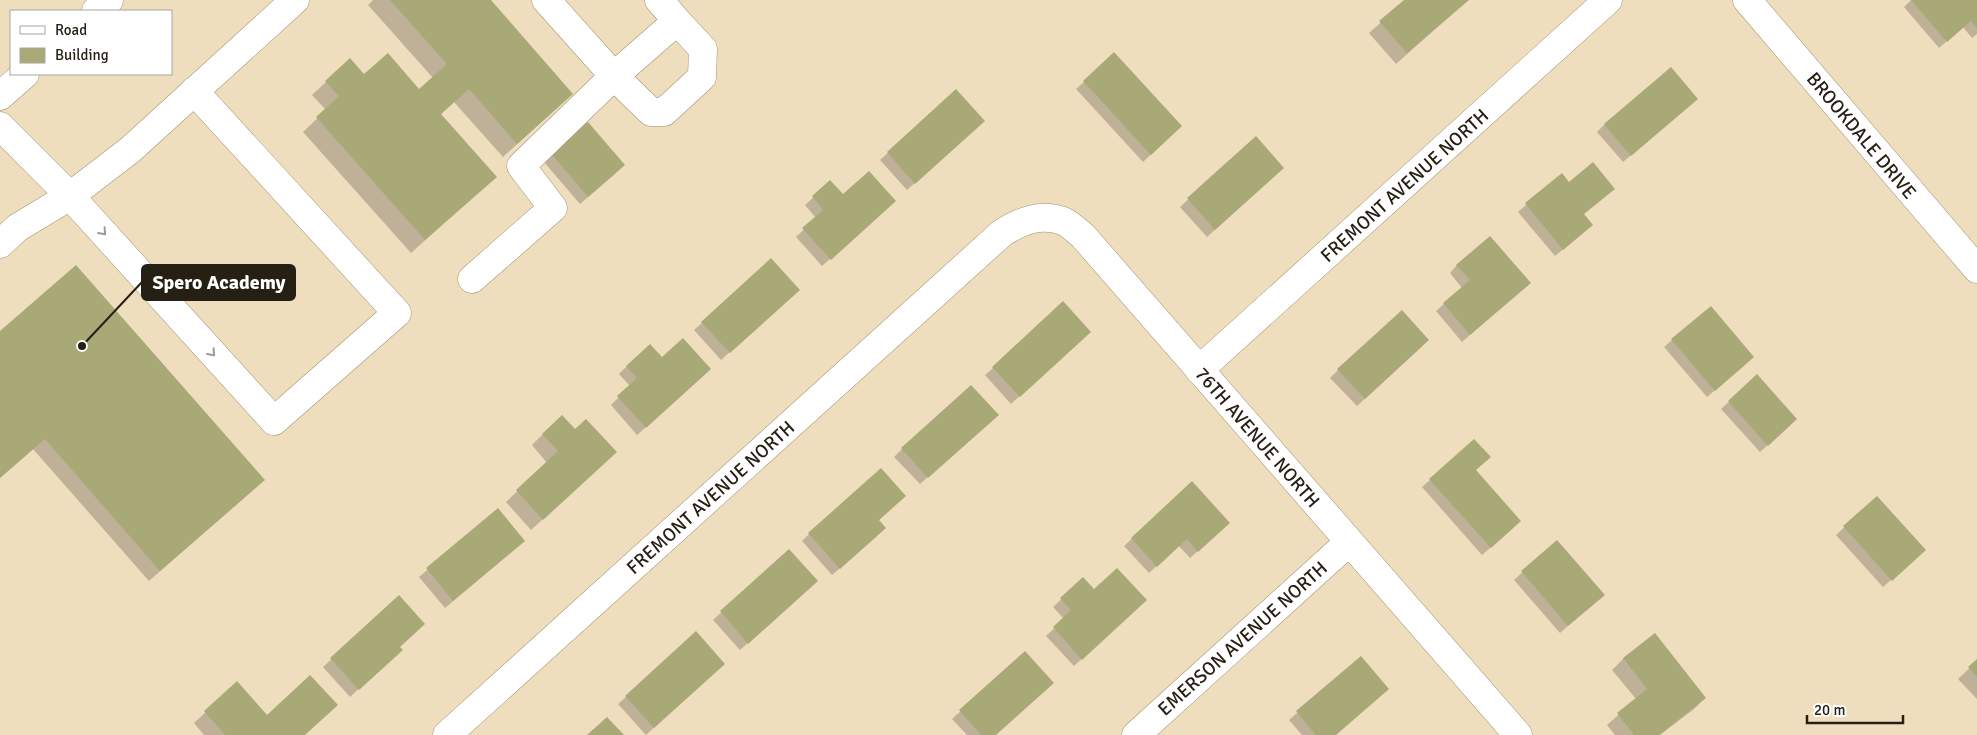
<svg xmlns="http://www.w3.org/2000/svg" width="1977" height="735" font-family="Signika,sans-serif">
<rect width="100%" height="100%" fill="#eedebd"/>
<!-- shadow -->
<path fill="#0003" d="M373,0h116l83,94 -69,63 -49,-55 -14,13 41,75 -70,63 -108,-121 23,-22 -14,-15 14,-13 38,-6 55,15 14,-13 -65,-73z
M1406,0h62l-72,64 -27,-31z
M1911,0h66v34l-5,4 -9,-11 -24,21 -35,-41z
M1084,82l89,52 -30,28 -67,-73z
M956,91l19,37 -68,62 -27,-30z
M1689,106l-66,56 -26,-30 8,-8z
M1256,138l19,37 -68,62 -27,-30z
M552,154l64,19 -36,31 -36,-42z
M1561,175l22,39 1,18 -29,24 -37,-44z
M830,182l13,14 44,12 -65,58 -26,-29 20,-19 -11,-13z
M1457,265l72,18 -67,59 -26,-31 26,-23 -12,-15z
M791,297l-70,63 -27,-30 8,-7z
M0,333l252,158 -103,90 -116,-132 -33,29z
M1082,339l-71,65 -26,-29 8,-7z
M1672,340l73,25 -38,32 -43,-50z
M1420,348l-63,58 -27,-28 8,-8z
M662,359l40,18 -65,58 -26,-30 19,-19 -11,-12 8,-8z
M1757,376l31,51 -28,25 -39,-43z
M990,422l-70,62 -26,-27 8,-8z
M543,434l61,29 -73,67 -25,-28 41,-39 -15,-18z
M1475,471l37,58 -30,26 -60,-68 8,-7z
M1192,483l29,47 -31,28 -11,-12 -30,27 -25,-27z
M905,496l-27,25 -1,15 -45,39 -30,-34 7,-7z
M1877,497l40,60 -34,30 -47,-52z
M498,510l18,38 -71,60 -26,-31z
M1557,541l38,61 -35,31 -46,-53z
M789,551l20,37 -69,62 -27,-30z
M1083,579l11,11 43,18 -63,58 -28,-30 18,-17 -11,-12z
M399,597v50l-6,10 -43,40 -27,-30z
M1655,634l50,64 -11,11 -34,26h-45l-8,-10 29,-26 -24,-29 11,-11z
M1025,653l-30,82h-28l-15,-16z
M1361,658l27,31 -53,46h-33l-13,-15z
M1977,661v38l-19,-20z
M716,671l-70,64 -28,-31 8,-7z
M237,683l30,33 37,19h-100l-10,-12z"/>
<!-- building -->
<path fill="#a9a977" d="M390,0h101l82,94 -56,50 -48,-55 -28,25 56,63 -72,63 -109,-123 23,-21 -14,-15 25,-23 14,16 24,-21 31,36 28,-25z
M1404,0h65l-62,53 -28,-32z
M1911,0h66v28l-6,-7 -24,21z
M1114,52l68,74 -31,29 -68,-74z
M1671,67l27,32 -67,57 -27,-32z
M956,89l29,32 -70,63 -28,-32z
M588,122l37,43 -37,32 -37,-44z
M1256,136l28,32 -69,62 -28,-32z
M1593,162l22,27 -31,25 9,11 -30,25 -38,-47 37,-30 7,9z
M869,171l27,30 -65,59 -29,-32 21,-18 -11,-14 18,-16 13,14z
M1490,236l41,47 -61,52 -27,-32 27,-23 -14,-15z
M771,258l29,32 -70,63 -29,-31z
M76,265l189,215 -105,91 -115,-132 -45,39v-147z
M1063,301l28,31 -71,65 -28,-30z
M1711,306l43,51 -39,34 -44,-52z
M1402,310l27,30 -64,59 -28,-30z
M683,338l28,31 -65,59 -29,-32 20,-18 -11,-12 24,-22 12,13z
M1757,374l40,45 -29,27 -40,-45z
M971,385l28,30 -71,63 -27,-30z
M562,415l13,14 11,-10 31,33 -74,68 -27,-30 42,-39 -16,-17z
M1474,439l17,18 -15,13 45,51 -30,27 -62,-69z
M881,468l25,28 -27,24 7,8 -46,41 -32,-36z
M1192,481l38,42 -32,29 -11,-13 -30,28 -26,-29z
M1877,496l49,54 -34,31 -49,-55z
M498,508l27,33 -72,60 -27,-33z
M1557,540l48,55 -37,31 -47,-55z
M789,549l29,32 -70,63 -28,-33z
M1117,568l30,32 -65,60 -29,-33 18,-17 -11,-12 23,-21 11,12z
M399,595l26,29 -25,23 3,3 -44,40 -29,-32z
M696,631l29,33 -71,64 -29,-32z
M1655,633l51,65 -47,37h-25l-17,-22 30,-24 -24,-31z
M1025,651l29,32 -58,52h-15l-22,-25z
M1361,656l28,33 -53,46h-20l-20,-24z
M1977,659v18l-9,-10z
M310,675l28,30 -33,30h-80l-21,-24 33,-30 30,34z
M607,717l17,18h-37z"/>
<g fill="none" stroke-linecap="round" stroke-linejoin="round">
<!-- minor casing -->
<g stroke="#a39475" stroke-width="29">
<path id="minor" d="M546,0l68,76 37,36h13l38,-35 1,-28 -26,-28
M1747,0l230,269
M96,11l13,-11
M0,96l25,-22
M0,126l70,70 204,225 123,-108 -203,-222
M0,244l17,-16 53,-32 60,-46 165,-150
M472,279l81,-71 -32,-42 93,-90 63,-55 -18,-21
M1199,370l409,-370
M447,735l555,-502c19,-12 38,-20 61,-12 7,3 14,10 20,15l435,499
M1136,735l213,-193"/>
</g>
<!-- minor -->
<use href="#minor" stroke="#fff" stroke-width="28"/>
</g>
<!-- one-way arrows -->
<defs><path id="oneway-chevron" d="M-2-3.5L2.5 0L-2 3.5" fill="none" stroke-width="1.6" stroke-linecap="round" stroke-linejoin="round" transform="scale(1.25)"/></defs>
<g stroke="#9d9b95">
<use href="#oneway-chevron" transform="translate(103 232) rotate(48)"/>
<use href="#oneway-chevron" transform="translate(212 353) rotate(48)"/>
</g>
<g text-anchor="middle" stroke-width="4" stroke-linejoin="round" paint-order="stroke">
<!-- street labels -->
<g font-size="19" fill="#262014" stroke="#fff">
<text transform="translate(1862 135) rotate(50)" y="7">BROOKDALE DRIVE</text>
<text transform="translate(1404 185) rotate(-42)" y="7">FREMONT AVENUE NORTH</text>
<text transform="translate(1258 437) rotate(49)" y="7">76TH AVENUE NORTH</text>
<text transform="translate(710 497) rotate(-42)" y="7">FREMONT AVENUE NORTH</text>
<text transform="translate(1242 638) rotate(-42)" y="7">EMERSON AVENUE NORTH</text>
</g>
</g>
<!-- callouts -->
<path fill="none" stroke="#262014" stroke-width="2" d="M82 346L142 282"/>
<circle fill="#262014" stroke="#fff" stroke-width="2" cx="82" cy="346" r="5"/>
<rect fill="#262014" stroke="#262014" stroke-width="2" x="142" y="265" width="153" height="35" rx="5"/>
<g font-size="20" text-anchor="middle" font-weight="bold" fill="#fff">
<text x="219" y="289">Spero Academy</text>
</g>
<!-- legend -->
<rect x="10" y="10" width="162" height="65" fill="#ffffff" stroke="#a8a6a1"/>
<rect x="20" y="26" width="25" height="8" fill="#ffffff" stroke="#a8a6a1"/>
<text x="55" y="35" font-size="15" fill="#262014">Road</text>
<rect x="20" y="48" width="25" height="15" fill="#a9a977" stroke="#a8a6a1"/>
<text x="55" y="60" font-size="15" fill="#262014">Building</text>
<!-- scale -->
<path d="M1807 715v8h96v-8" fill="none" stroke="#262014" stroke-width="2.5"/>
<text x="1814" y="715" font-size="15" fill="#262014" stroke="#ffffff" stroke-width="4" paint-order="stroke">20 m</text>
</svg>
